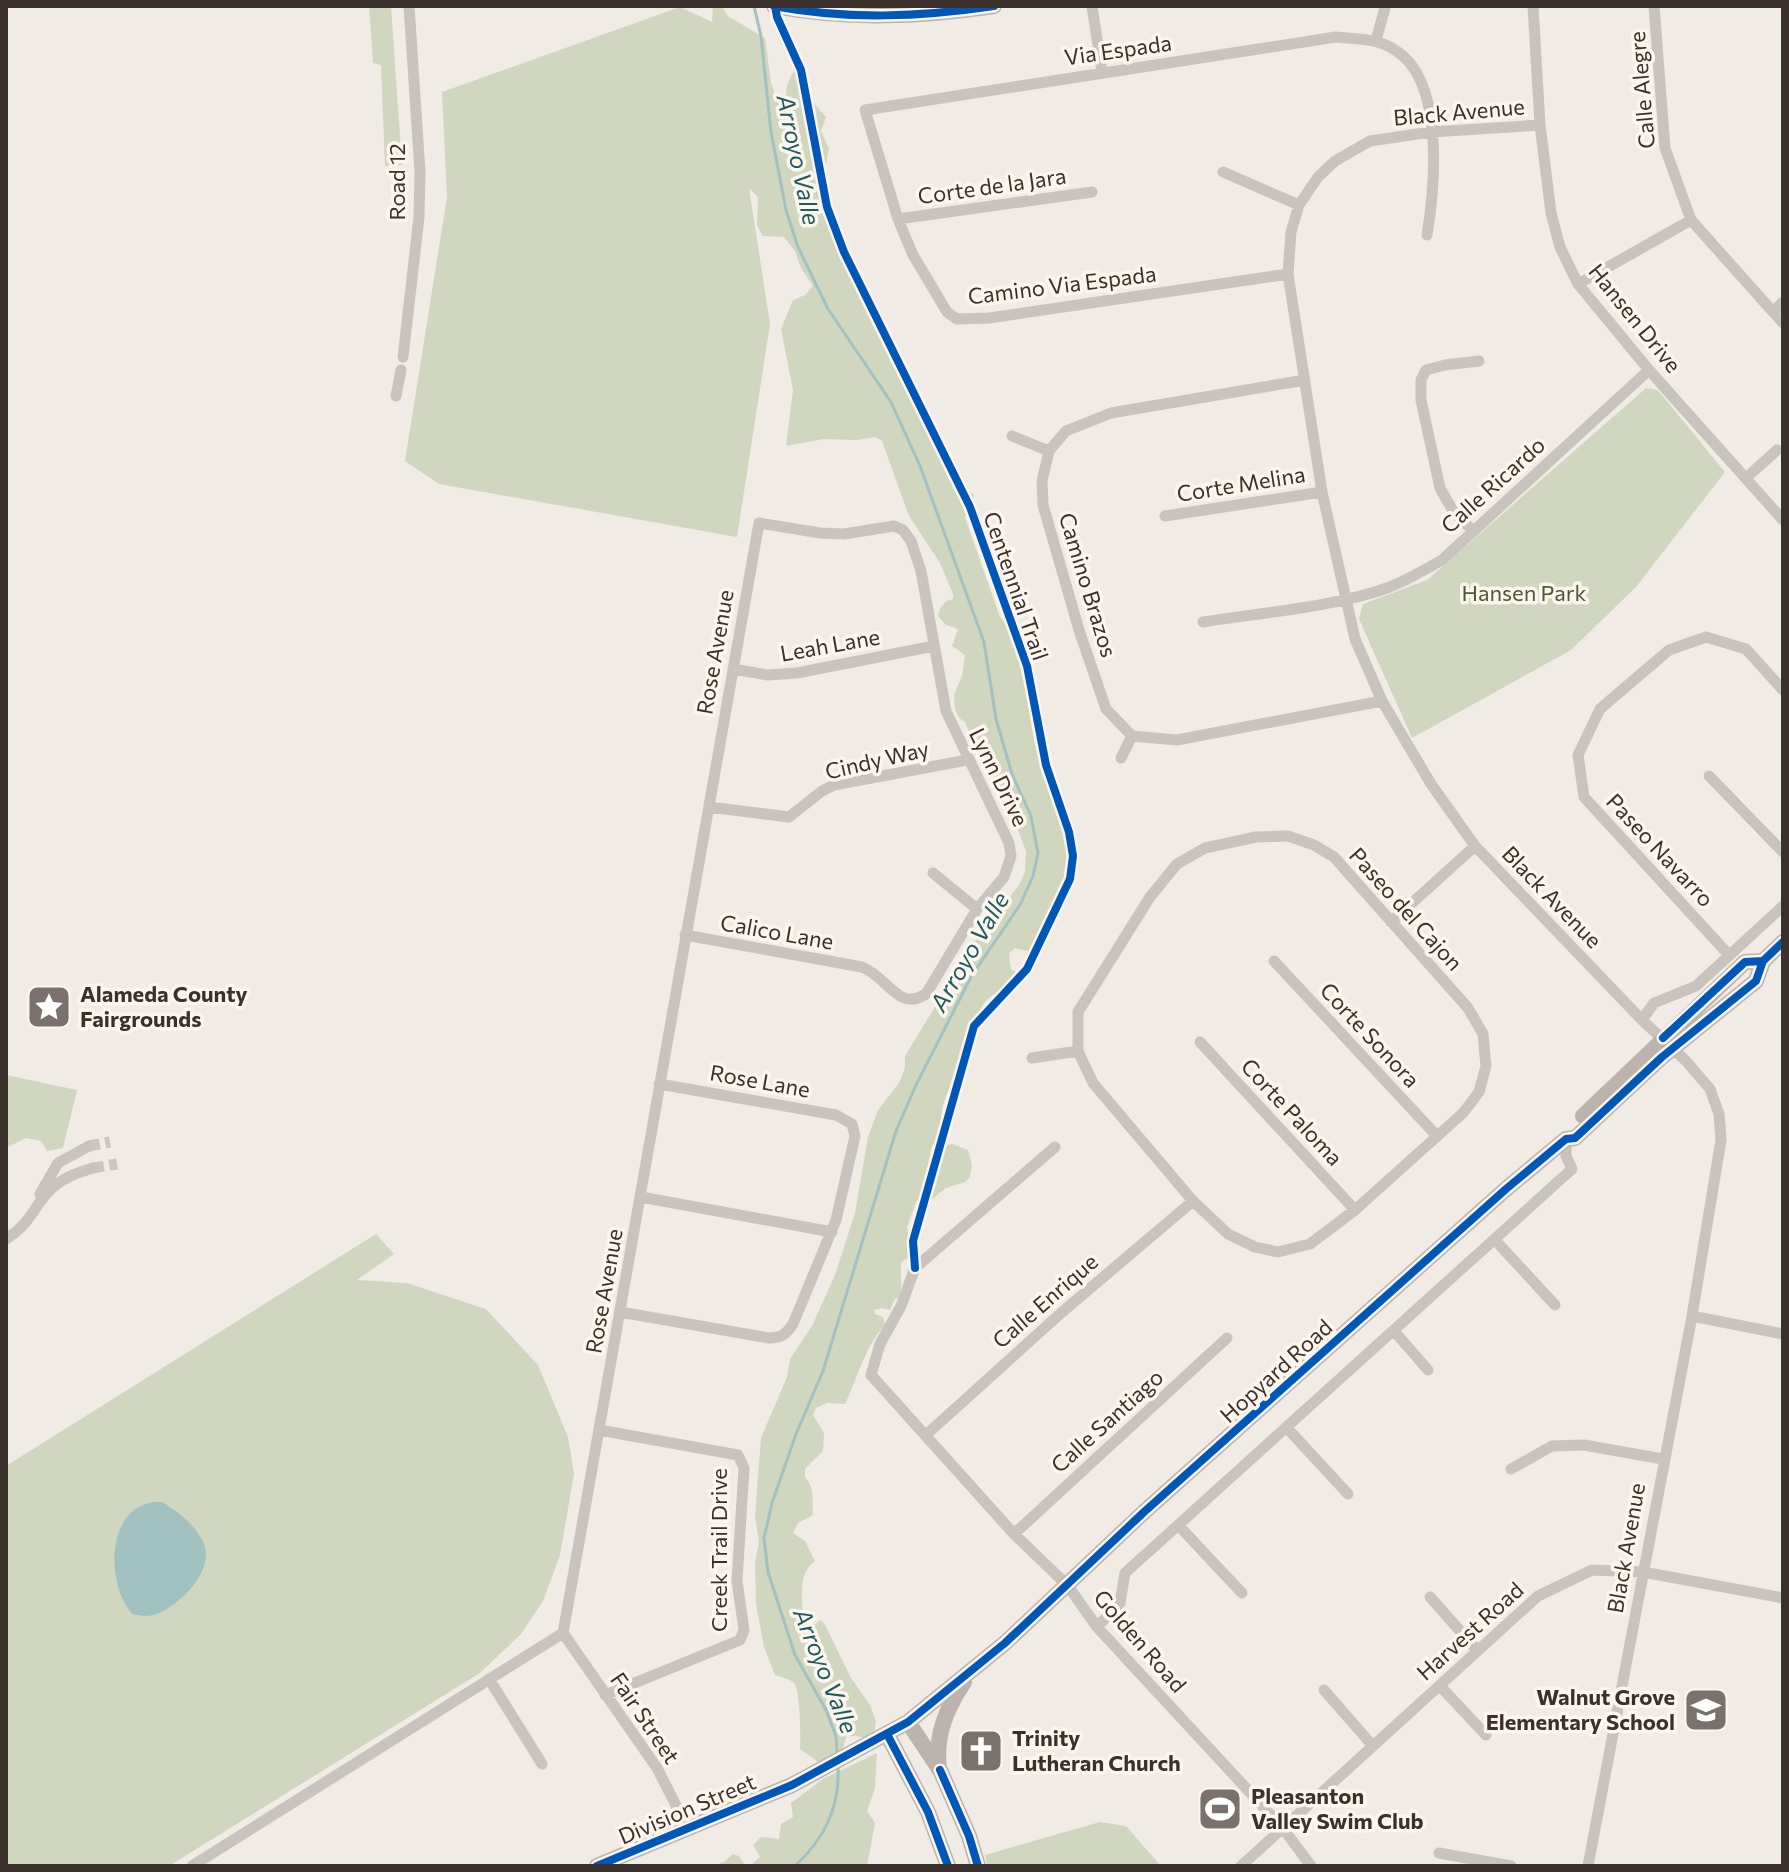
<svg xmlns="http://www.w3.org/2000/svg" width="1789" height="1872" font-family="Commissioner,sans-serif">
<rect width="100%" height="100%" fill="#f0ebe5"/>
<!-- green -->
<path fill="#d1d6bf" d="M369,6h22l11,159 -17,1 -4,-101 -8,-2z
M713,6h9l6,10 37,22 6,45 6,17 8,2c1,-11 2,-25 12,-33l5,6 6,22 18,20 -5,14 8,18 -3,15 -9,-2 5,51 16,27 9,30 36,49 12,50 21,31 34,72 6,11 18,12 -9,23 35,99 18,20 2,30 7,24 9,11 -6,15 6,33 22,59 5,3 3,32 8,11 -6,16 -1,20 -36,61 -16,-4 -6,5 2,17 11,4 3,5 -5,8c-10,3 -22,4 -30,10 -19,15 -37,83 -47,108l-2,11 4,15 -13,15 -2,8 4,6 10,-14 8,-2 16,6 4,15 -2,12 -5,5 -19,6 -15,12 -12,-1 -3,3 -9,25 5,29 -11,6v26l-2,9 -5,3 -4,10 -8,-2 -7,2v4l8,3 2,8c-19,19 -28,54 -40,79l-18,-1 -11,5 -3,7 11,18 -1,18 -18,18v8c10,10 7,24 8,38l-15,8 -5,10 12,8 10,20c-18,12 -14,44 -9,64l5,2 10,-7 4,5 26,53 19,27 6,17 -2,11 -8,5 -19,-3 -5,16 -24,11 -18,-13c1,-10 0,-61 -6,-66 -4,-4 -14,-6 -19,-8l-11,-28 -8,-43 -1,-42 4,-21 -4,-25 6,-78 26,-61 3,-18 22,-33 23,-51 20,-62 13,-76 10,-27 21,-27 6,-15v-12l70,-115 44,-56 6,-13 1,-21 -10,-26 -16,-25 -6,-22 -12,-17 -17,-39 -6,-4 -4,-8 -1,-15 8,-19 3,-21 -13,-9 6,-17 -12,-4 -8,-9c2,-9 5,-15 15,-17v-5l-13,-31 -31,-47 -27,-75 -7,-4 -18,3 -33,-1 -38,7 7,-56 -12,-61 12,-29 12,-5 8,-9 -12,-18 -6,-17 -11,-14 -21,-1 -6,-11 1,-28 -9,-9 21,136 -33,213 -298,-53 -34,-23 42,-264 -5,-105 238,-85 32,15z
M1646,388l11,2 4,4 64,78 -89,115 -65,63 -159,88 -53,-119 4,-15 64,-24z
M6,1075l71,15 -14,58 -16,3 -6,-10 -15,-3 -20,10z
M376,1234l18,20 -37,26 50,3 79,26 52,56 30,72 6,37 -14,81 -17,46 -22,33 -41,39 -311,193h-163v-400z
M877,1753l-2,36 -8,22 8,12 -8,43h-153l10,-4 9,-8 6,2 6,9 7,-1 8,-7 -7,-12 8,-8 18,2 2,-15 12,-7 -2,-14 32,-24z
M1100,1822l26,4 35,40h-174l-2,-11z"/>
<!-- water -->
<path fill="#a1c2c1" d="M162,1502c17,10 37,26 43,45 7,27 -26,58 -48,67 -8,3 -17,2 -25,0 -28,-32 -26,-115 30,-112z"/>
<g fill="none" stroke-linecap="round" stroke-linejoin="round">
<!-- stream -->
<path stroke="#a1c2c1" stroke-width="3" d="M754,6l7,30 10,96 15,78 12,37 30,62 63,93 29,64 64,176 12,77 16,55 19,42 7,37 -5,23 -13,29 -48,70 -56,110 -20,46 -73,240 -27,63 -24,69 -8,35 4,34 27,83 31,55 10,26 1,16
M795,1866c29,-27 45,-58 43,-99"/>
<!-- street-tunnel -->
<path stroke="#ccc6c0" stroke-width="11" stroke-dasharray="11 5.5" stroke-linecap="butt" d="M89,1146l21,-4
M93,1168l24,-4"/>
<!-- street -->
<path stroke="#c9c3be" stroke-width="11" d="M1092,6l10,66
M1533,6l7,119 11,88 9,34 18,37 71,86 134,150
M1654,6l11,142 26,72 92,103
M1376,40l9,-32
M1540,125l-109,7 -61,9 -35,20 -17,16 -19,28 -8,27 -3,42 34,218 33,147 27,62 49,83 44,62 167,174 44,41 24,28 9,25 2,26 -29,176 -104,550
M1223,172l76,33
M898,219l194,-27
M1288,274l-299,44 -32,1 -10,-7 -34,-57 -15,-36 -33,-109 471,-73c21,2 41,1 59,13 50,30 40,136 32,185
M1578,284l113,-64
M1773,312l10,-10
M403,357l16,-140 1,-45 -11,-166
M1305,380l-194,33 -45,18 -17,20 -7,30 1,24 36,125 27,79 26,27 45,4 205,-39
M396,396l5,-26
M1012,436l37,15
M1746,478l31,-28
M1165,516l157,-24
M1473,531l-20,-20 -13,-23 -19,-88v-20l5,-10 19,-5 34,-4
M1203,622c56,-9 131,-15 184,-34 19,-7 37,-18 55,-28l207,-190
M733,669l35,6 29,-2 137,-27
M1121,758l11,-22
M1709,776l74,76
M709,807l80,10 33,-26 12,-6 133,-25
M1288,836l26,9 20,12 134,151 15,26 3,32 -7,26 -16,21 -108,97 -45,34 -32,8 -23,-5 -27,-13 -35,-33 -100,-118 -15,-32v-39l72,-115 27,-33 28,-16 51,-11z
M933,873l44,36
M1391,922l84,-76
M1729,955l-145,-158 -6,-42 22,-46 69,-59 37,-13 40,12 37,41
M1274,961l162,174
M1642,1020l12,-17 42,-17 87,-80
M1200,1042l155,168
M1032,1058l46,-7
M1055,1147l-140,121 -14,38 -21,38 -9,31 143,159 54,52 29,41 185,200 29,39
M40,1194l18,-31 31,-17
M641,1197l191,35
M6,1239c23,-14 26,-29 42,-47 12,-13 28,-19 45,-24
M1495,1240l60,65
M620,1312l149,26c13,0 17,-4 24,-14l43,-104 19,-84 -3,-12 -16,-9 -177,-31
M1692,1316l91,18
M1394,1331l34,39
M1287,1428l61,66
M599,1430l139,25 6,13 -7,113 7,49 -4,10 -135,55
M927,1434l134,-121 132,-112
M1511,1469l41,-23 32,-1 79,14
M1178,1525l64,68
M1014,1534l213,-196
M1430,1597l47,53
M1097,1627l23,-24 5,-30 447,-404 -6,-13v-17
M563,1633l94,135 31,61
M489,1679l53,85
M1440,1686l46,49
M1324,1690l48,55
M1439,1853l72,13
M192,1866l371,-233c66,-370 130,-740 196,-1110l61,10 24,1 50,-8 9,4 8,11 10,30 25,140 63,132 2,13 -7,21 -27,32 -51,85c-28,18 -37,-16 -64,-27l-177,-32
M1241,1866l297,-270 54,-26 51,2 140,26"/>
<!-- secondary -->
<path stroke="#bab3ae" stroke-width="16" d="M774,6c74,14 146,11 220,0
M1583,1116l162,-154 18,-1
M908,1722l32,48 29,66 9,30
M887,1734l41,78 20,54
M939,1769c-4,-34 7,-60 25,-87
M597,1866l195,-81 116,-63 97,-79 139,-131 362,-323 60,-50 9,-1 87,-81 94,-76 7,-20 20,-19"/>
<!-- cycleway casing -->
<g stroke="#fbf5ee" stroke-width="13">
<path id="cycleway" d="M774,6c74,14 146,11 220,0
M775,6l2,11 24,53 26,137 17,45 126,255 57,159 19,99 23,67 4,24 -3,23 -43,90 -53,57 -61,215 2,27
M1663,1038l82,-76 18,-1
M887,1734l41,78 20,54
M940,1770l29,66 9,30
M597,1866l195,-81 116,-63 97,-79 139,-131 362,-323 60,-50 9,-1 87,-81 94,-76 7,-20 20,-19"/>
</g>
<!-- cycleway -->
<use href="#cycleway" stroke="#0057b8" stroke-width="8"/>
</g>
<!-- icons -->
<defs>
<g id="sight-square" transform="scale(2.3)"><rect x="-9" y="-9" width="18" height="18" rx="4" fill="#7a716c" stroke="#fbf5ee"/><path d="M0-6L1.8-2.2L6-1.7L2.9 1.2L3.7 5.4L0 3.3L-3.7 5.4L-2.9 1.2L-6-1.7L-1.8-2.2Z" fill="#fff"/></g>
<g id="school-square" transform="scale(2.3)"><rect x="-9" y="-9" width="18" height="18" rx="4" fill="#7a716c" stroke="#fbf5ee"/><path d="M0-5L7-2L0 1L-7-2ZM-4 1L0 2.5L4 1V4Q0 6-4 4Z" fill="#fff"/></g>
<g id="church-square" transform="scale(2.3)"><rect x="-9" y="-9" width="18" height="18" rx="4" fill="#7a716c" stroke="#fbf5ee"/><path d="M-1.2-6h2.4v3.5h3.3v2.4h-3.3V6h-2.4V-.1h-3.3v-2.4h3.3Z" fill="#fff"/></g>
<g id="stadium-square" transform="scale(2.3)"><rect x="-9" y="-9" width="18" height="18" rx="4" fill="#7a716c" stroke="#fbf5ee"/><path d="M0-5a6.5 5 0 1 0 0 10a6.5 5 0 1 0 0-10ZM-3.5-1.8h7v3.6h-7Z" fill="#fff"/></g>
</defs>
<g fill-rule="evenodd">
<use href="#sight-square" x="49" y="1007"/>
<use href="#school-square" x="1706" y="1710"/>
<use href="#church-square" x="981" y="1751"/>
<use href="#stadium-square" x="1220" y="1809"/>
</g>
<g text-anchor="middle" stroke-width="7" stroke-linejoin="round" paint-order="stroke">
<!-- street labels -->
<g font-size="22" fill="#3b302b" stroke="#fbf5ee">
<text transform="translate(1118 50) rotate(-8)" y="8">Via Espada</text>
<text transform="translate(1642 90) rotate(-95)" y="8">Calle Alegre</text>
<text transform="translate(1459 112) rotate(-5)" y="8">Black Avenue</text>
<text transform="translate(397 182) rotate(-90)" y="8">Road 12</text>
<text transform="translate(992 186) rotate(-8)" y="8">Corte de la Jara</text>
<text transform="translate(1062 285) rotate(-7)" y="8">Camino Via Espada</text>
<text transform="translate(1635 318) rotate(51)" y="8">Hansen Drive</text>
<text transform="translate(1241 484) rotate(-9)" y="8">Corte Melina</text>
<text transform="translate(1493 485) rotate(-42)" y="8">Calle Ricardo</text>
<text transform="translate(1088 585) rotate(73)" y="8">Camino Brazos</text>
<text transform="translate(1016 586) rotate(71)" y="8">Centennial Trail</text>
<text transform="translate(830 645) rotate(-10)" y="8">Leah Lane</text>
<text transform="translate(715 652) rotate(-80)" y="8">Rose Avenue</text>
<text transform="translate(877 760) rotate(-13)" y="8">Cindy Way</text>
<text transform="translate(999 777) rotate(64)" y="8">Lynn Drive</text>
<text transform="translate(1660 850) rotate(47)" y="8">Paseo Navarro</text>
<text transform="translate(1552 897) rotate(46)" y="8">Black Avenue</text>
<text transform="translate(1406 909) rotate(48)" y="8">Paseo del Cajon</text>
<text transform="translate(777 932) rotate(10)" y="8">Calico Lane</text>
<text transform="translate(1370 1035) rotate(47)" y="8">Corte Sonora</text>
<text transform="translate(760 1081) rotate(10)" y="8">Rose Lane</text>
<text transform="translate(1292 1112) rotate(47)" y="8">Corte Paloma</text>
<text transform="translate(604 1291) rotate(-80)" y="8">Rose Avenue</text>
<text transform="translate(1045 1301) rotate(-41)" y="8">Calle Enrique</text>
<text transform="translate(1276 1371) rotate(-42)" y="8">Hopyard Road</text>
<text transform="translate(1107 1421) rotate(-42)" y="8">Calle Santiago</text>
<text transform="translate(1626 1548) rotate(-80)" y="8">Black Avenue</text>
<text transform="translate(719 1550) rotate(-90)" y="8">Creek Trail Drive</text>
<text transform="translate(1470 1631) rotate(-42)" y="8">Harvest Road</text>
<text transform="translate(1140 1641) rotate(49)" y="8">Golden Road</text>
<text transform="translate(645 1718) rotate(56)" y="8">Fair Street</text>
<text transform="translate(687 1809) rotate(-23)" y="8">Division Street</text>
</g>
<!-- park labels -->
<g font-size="22" fill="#4a5a2e" stroke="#fbf5ee">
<text x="1524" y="601">Hansen Park</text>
</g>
<!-- poi labels -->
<g font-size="22" font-weight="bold" fill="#3b302b" stroke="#fbf5ee" text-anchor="start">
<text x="80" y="1002">Alameda County<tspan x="80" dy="25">Fairgrounds</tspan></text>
<text x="1675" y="1705" text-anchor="end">Walnut Grove<tspan x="1675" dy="25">Elementary School</tspan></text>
<text x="1012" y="1746">Trinity<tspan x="1012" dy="25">Lutheran Church</tspan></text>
<text x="1251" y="1804">Pleasanton<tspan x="1251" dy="25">Valley Swim Club</tspan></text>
</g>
<!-- water labels -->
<g font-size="24" font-style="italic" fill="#1f5a5e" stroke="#fbf5ee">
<text transform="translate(798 160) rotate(78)" y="8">Arroyo Valle</text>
<text transform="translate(970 952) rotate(-60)" y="8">Arroyo Valle</text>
<text transform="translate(825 1671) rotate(68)" y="8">Arroyo Valle</text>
</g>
</g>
<!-- border -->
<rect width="1789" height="1872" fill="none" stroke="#3b302b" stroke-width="16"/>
</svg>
